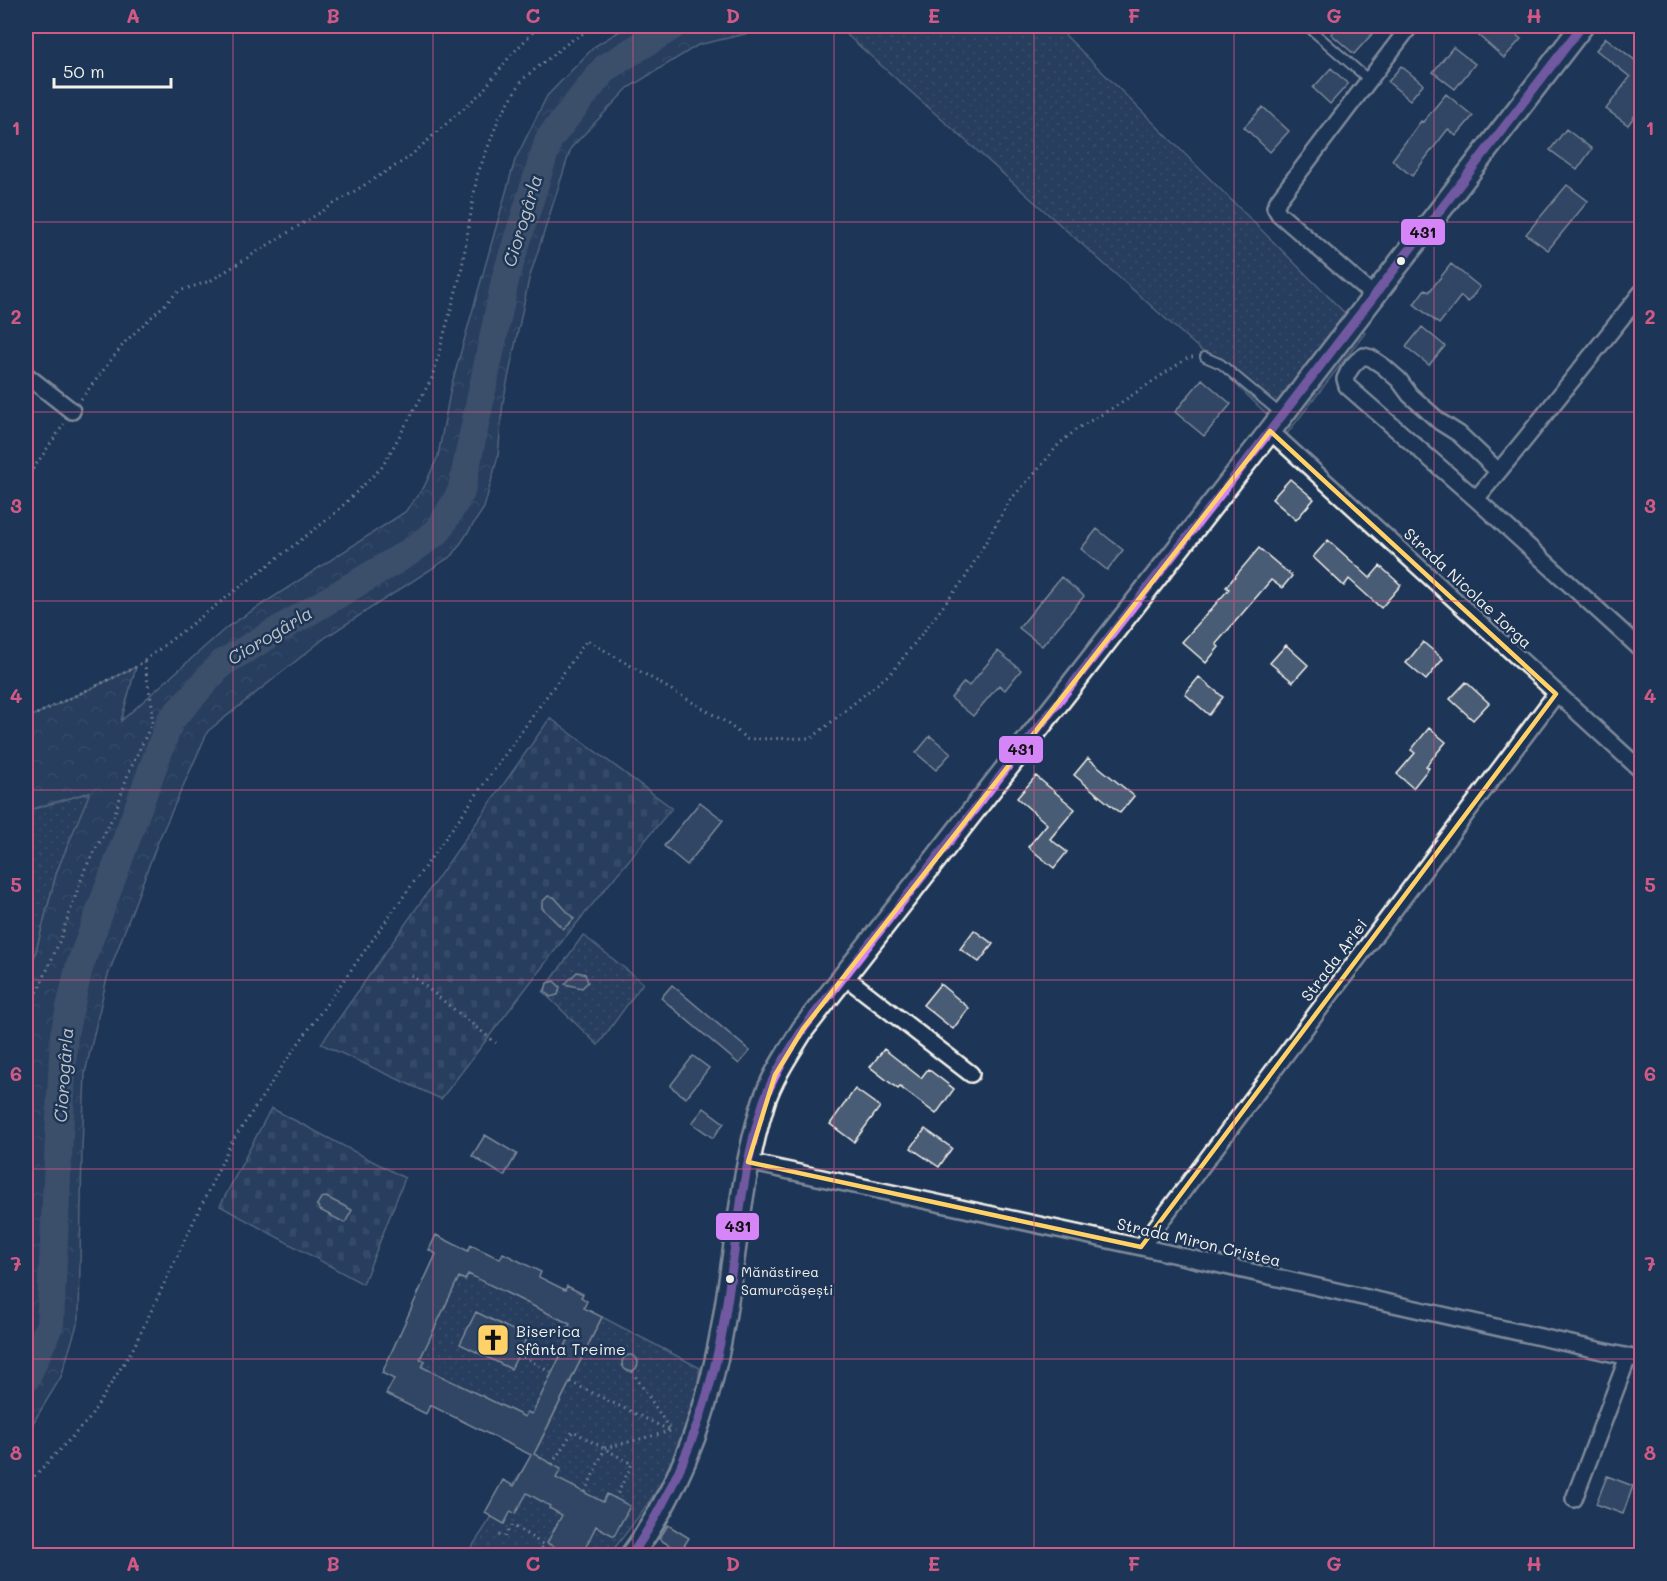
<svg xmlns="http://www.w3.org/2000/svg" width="1667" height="1581" font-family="Mali,sans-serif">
<defs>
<pattern id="grass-dots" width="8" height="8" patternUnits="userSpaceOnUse" patternTransform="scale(1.5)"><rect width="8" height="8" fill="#354a67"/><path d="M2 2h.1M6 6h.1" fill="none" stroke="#53657d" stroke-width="1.8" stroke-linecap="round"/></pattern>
<pattern id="forest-crowns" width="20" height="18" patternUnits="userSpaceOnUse" patternTransform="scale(1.5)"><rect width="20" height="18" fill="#354a67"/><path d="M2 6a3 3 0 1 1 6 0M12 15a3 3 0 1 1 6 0" fill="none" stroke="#53657d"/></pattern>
<pattern id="cemetery-stones" width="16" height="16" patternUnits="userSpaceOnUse" patternTransform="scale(1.5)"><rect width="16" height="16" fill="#354a67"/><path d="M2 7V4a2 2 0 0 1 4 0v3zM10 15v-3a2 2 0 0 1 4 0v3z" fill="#53657d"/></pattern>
</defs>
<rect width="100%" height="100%" fill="#1d3557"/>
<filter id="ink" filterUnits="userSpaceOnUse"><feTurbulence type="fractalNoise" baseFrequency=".0167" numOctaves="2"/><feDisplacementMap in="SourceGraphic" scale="12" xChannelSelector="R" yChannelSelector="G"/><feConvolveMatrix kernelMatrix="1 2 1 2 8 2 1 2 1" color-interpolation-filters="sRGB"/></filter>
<g filter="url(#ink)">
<!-- grass -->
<path fill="url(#grass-dots)" stroke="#949ea8" stroke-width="1.5" d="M837,26h219l309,307 -78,101 -83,-81z
M91,792l-34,79 -31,118v-178z
M583,935l60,48 -45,62 -55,-53z
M468,1274l102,50 -1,3 4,3 -41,84 -5,-2 -2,5 -103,-50 3,-6 -5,-2 39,-82 6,3z
M602,1317l98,51c-3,19 -5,38 -11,56 -15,48 -49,92 -80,131l-143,1 73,-111z"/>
<!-- forest -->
<path fill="url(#forest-crowns)" stroke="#949ea8" stroke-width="1.5" d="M628,26h151l-81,19 -70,43 -57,60 -42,131 -26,123 -5,54 -14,52 -31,47 -127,82 -118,94 -51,113 -50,134 -22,95 -3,75 -3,170 -18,59 -28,46 -7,6v-440l31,-118 33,-79 -64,19v-92l110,-52 -15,54 106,-94 178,-115 19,-25 14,-31 13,-69 64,-227 32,-64 48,-50z"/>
<!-- cemetery -->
<path fill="url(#cemetery-stones)" stroke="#949ea8" stroke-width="1.5" d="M550,718l122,90 -109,132 -122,159 -120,-55z
M271,1108l134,70 -42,106 -143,-78z"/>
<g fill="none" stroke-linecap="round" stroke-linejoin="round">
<!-- river -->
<path stroke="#5e6d82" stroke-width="28" d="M26,1379l24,-55 14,-290 15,-66 91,-247 51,-57 187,-111 30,-22 23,-39 45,-216 43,-137 56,-71 68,-42"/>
</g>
<!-- building -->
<path fill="#485b74" stroke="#f4f1e8" stroke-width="1.5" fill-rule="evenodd" d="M1338,26h24l10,8 -18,20 -23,-20z
M1488,26h17l16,13 -17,19 -25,-22z
M1606,38l34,26 1,-2v45l-13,18 -22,-16 24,-32 -34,-27z
M1453,47l22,17 -20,25 -22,-17z
M1401,66l22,18 -13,16 -22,-18z
M1331,68l17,16 -18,20 -17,-16z
M1446,94l27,22 -17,20 -8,-7 -36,47 -20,-16 29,-39 2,1z
M1263,107l26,24 -19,21 -26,-25z
M1566,129l26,20 -15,21 -27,-20z
M1567,185l21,16 -40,49 -22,-16z
M1451,264l29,23 -12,15 -7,-6 -22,28 -25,-20 11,-15 4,3z
M1422,327l23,19 -16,19 -23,-18z
M1202,379l29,25 -27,32 -29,-24z
M1290,479l24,20 -18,21 -24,-21z
M1097,529l26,21 -16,20 -26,-21z
M1328,540l42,38 10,-12 21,19 -20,23 -32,-29 -5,7 -31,-29z
M1259,548l33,28 -10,12 -11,-8 -55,64 3,3 -13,16 -24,-21 47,-53 -3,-2z
M1061,577l23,19 -42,50 -23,-18z
M1423,642l20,17 -17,21 -20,-17z
M1286,645l22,20 -15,17 -23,-19z
M998,651l23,19 -16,20 -6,-5 -26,31 -22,-18 13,-16 5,4z
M1199,677l24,20 -14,18 -24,-21z
M1466,682l23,21 -16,17 -23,-21z
M1429,728l17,14 -20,24 3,2 -16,20 -16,-14 18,-21 -4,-3z
M930,736l21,17 -15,17 -20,-17z
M1088,758l46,38 -14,17 -46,-38z
M1036,776l39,33 -25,30 17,13 -13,16 -26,-21 19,-23 -30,-26z
M700,802l23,18 -36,45 -23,-19z
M548,896l6,1 20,22 -11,10 -21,-21v-6z
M974,930l19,14 -14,18 -19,-13z
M577,972l8,2 3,8 -6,6 -17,-4z
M554,981l6,6 -2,8 -8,2 -5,-6 2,-8z
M940,984l29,24 -16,21 -30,-24z
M672,985l78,66 -11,13 -78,-66z
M884,1049l37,29 7,-9 26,20 -18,25 -36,-27 -2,2 -28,-22z
M693,1056l16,12 -23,30 -16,-12z
M855,1089l25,18 -26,35 -24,-18z
M704,1108l20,15 -11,15 -21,-15z
M925,1129l27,19 -13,19 -28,-19z
M485,1135l32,19 -13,22 -32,-20z
M326,1197l26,13 -7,13 -25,-13 -3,-5 4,-7z
M436,1235l32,16 3,-6 29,14 3,-6 38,19 -2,5 26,13 2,-4 16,8 -2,3 6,4 -3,7 18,9 -68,137 27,15 -5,9 47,24 4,-8 23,12 -16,30 -18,-10 -15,30h-10l-24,-13 15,-28 -13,-7 1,-2 -23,-13 -12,21 -4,-3 -7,13 -19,-11 18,-33 11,6 17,-31 -101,-50 -4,9 -40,-20 8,-15 -12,-6 54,-119 -7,-4zM468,1274l102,50 -2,3 5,3 -41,84 -5,-2 -2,5 -103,-50 3,-6 -5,-2 39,-82 6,3z
M476,1312l51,25 -16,32 -51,-25z
M622 1363a8 8 0 1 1 16 0a8 8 0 1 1-16 0Z
M1607,1476l26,10 -10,28 -27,-10z
M668,1525l21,13 -9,14 -21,-13z"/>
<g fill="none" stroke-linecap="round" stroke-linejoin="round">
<!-- service casing -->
<g stroke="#f4f1e8" stroke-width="12">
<path id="service" d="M1307,26l62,54
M1205,357l16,7 60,50"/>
</g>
<!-- minor casing -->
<g stroke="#f4f1e8" stroke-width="20">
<path id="minor" d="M1374,296l-95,-82 -4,-7 4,-8 131,-173
M26,375l46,36
M1270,431l372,340
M1498,471l-39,-37 -19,-12 -30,-27 -11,-15 -16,-14 -12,-8 -7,-2c-10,6 -15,13 -19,23l2,7 129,113 166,151
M1476,499l50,-61 116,-146
M844,976l127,98
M748,1162l393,85 501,113
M1141,1247l415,-553
M1574,1499l54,-142"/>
</g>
<!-- secondary casing -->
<g stroke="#f4f1e8" stroke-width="26">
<path id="secondary" d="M631,1556c55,-75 81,-158 95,-249 11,-69 17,-139 38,-206 9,-26 25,-49 39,-72l467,-598 312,-405"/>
</g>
<!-- path -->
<path stroke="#f4f1e8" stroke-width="3" stroke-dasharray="1.5 4.5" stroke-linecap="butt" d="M81,399l44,-57 54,-51 31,-10 198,-123 74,-66 29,-37 28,-29
M26,479l38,-55
M26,719l110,-52 196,-151 50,-49 50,-89 29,-105 16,-97 22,-58 24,-39 46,-37 26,-16
M411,975l85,68
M26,1006l9,-8 25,-58 25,-71 30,-56 13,-39 24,-51v-18l-8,-44
M518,1354l34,19
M570,1382l101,49
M552,1464l21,-33 59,33 -17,35
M26,1485l63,-66 45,-72 96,-202 58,-87 299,-418 137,81 23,18 65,-1 81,-67 72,-93 45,-78 26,-28 23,-28 19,-16 38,-22 73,-49h5
M585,1492l20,-44 66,-17 -39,-60
M499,1535l5,2 8,-12 32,20 -7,11"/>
<!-- service -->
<use href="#service" stroke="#1d3557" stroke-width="8"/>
<!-- minor -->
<use href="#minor" stroke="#1d3557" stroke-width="15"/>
<!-- secondary -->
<use href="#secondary" stroke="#1d3557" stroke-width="21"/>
<!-- bus-1 casing -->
<g stroke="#1d3557" stroke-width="14">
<path id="bus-1" d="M631,1556c45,-66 73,-136 89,-213 16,-80 18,-164 44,-242 9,-26 25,-49 39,-72l467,-598 312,-405"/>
</g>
<!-- bus-1 -->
<use href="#bus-1" stroke="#d685f9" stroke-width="9"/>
</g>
</g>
<!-- marked area -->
<path d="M0 0H1667V1581H0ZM1270,431l286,263 -415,553 -393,-85 27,-87 28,-46z" fill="#1d3557" fill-opacity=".55" fill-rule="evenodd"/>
<path fill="none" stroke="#ffd166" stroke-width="4.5" stroke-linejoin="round" d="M1270,431l286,263 -415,553 -393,-85 27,-87 28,-46z"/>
<!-- grid -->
<path fill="none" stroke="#d15985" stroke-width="1.5" stroke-opacity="0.55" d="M233,26v1530M433,26v1530M633,26v1530M834,26v1530M1034,26v1530M1234,26v1530M1434,26v1530M26,222h1616M26,412h1616M26,601h1616M26,790h1616M26,980h1616M26,1169h1616M26,1359h1616"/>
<!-- icons -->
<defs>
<g id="church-square" transform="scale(1.725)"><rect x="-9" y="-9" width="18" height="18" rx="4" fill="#ffd166" stroke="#1d3557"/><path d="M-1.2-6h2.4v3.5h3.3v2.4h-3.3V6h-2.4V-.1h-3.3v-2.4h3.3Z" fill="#111"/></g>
</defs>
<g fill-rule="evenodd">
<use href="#church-square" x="493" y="1340"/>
</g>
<!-- markers -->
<g fill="#f4f1e8" stroke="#1d3557" stroke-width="2">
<circle cx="1401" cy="261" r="5"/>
<circle cx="730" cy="1279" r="5"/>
</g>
<g text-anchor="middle" stroke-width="5" stroke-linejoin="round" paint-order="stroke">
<!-- bus labels -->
<g font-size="14" fill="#f4f1e8" stroke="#1d3557" text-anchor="start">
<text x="741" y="1277">Mănăstirea<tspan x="741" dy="18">Samurcășești</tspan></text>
</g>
<!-- street labels -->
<g font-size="16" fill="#f4f1e8" stroke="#1d3557">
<text transform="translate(1468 588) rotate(43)" y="6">Strada Nicolae Iorga</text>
<text transform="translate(1334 960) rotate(-53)" y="6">Strada Ariei</text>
<text transform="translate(1199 1242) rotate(13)" y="6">Strada Miron Cristea</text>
</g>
<!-- poi labels -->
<g font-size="16" fill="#f4f1e8" stroke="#1d3557" text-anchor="start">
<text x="516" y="1337">Biserica<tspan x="516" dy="18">Sfânta Treime</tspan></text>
</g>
<!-- water labels -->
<g font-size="18" font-style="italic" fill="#c0c3c4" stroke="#1d3557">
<text transform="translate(523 221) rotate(-73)" y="6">Ciorogârla</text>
<text transform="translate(270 636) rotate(-31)" y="6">Ciorogârla</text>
<text transform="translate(64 1075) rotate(-86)" y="6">Ciorogârla</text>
</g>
</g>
<g stroke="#1d3557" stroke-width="2">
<rect x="1400" y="218" width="46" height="28" rx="6" fill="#d685f9"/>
<rect x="998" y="735" width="46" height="29" rx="6" fill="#d685f9"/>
<rect x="715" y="1212" width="45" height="29" rx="6" fill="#d685f9"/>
</g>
<g font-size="16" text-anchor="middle" font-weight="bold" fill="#111">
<text x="1423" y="238">431</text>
<text x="1021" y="755">431</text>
<text x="738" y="1232">431</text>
</g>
<!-- margin -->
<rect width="1667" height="1581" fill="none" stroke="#1d3557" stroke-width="66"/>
<!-- scale -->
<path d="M54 78v9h117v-9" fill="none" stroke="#f4f1e8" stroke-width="3"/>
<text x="63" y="78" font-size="18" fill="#f4f1e8" stroke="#1d3557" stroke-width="4.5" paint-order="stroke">50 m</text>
<rect x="33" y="33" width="1601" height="1515" fill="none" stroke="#d15985" stroke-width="2"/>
<g font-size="20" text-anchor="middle" font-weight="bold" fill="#d15985">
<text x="133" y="23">A</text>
<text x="333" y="23">B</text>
<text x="533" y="23">C</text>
<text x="733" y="23">D</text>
<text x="934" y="23">E</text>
<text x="1134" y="23">F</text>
<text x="1334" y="23">G</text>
<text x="1534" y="23">H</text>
<text x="16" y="135">1</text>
<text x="1650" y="135">1</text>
<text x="16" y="324">2</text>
<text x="1650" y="324">2</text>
<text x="16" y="513">3</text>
<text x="1650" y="513">3</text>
<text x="16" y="703">4</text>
<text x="1650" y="703">4</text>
<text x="16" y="892">5</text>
<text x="1650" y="892">5</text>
<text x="16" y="1081">6</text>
<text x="1650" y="1081">6</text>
<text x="16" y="1271">7</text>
<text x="1650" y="1271">7</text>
<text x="16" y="1460">8</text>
<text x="1650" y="1460">8</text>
<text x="133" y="1571">A</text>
<text x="333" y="1571">B</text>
<text x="533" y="1571">C</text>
<text x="733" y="1571">D</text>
<text x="934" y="1571">E</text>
<text x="1134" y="1571">F</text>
<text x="1334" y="1571">G</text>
<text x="1534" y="1571">H</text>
</g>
</svg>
